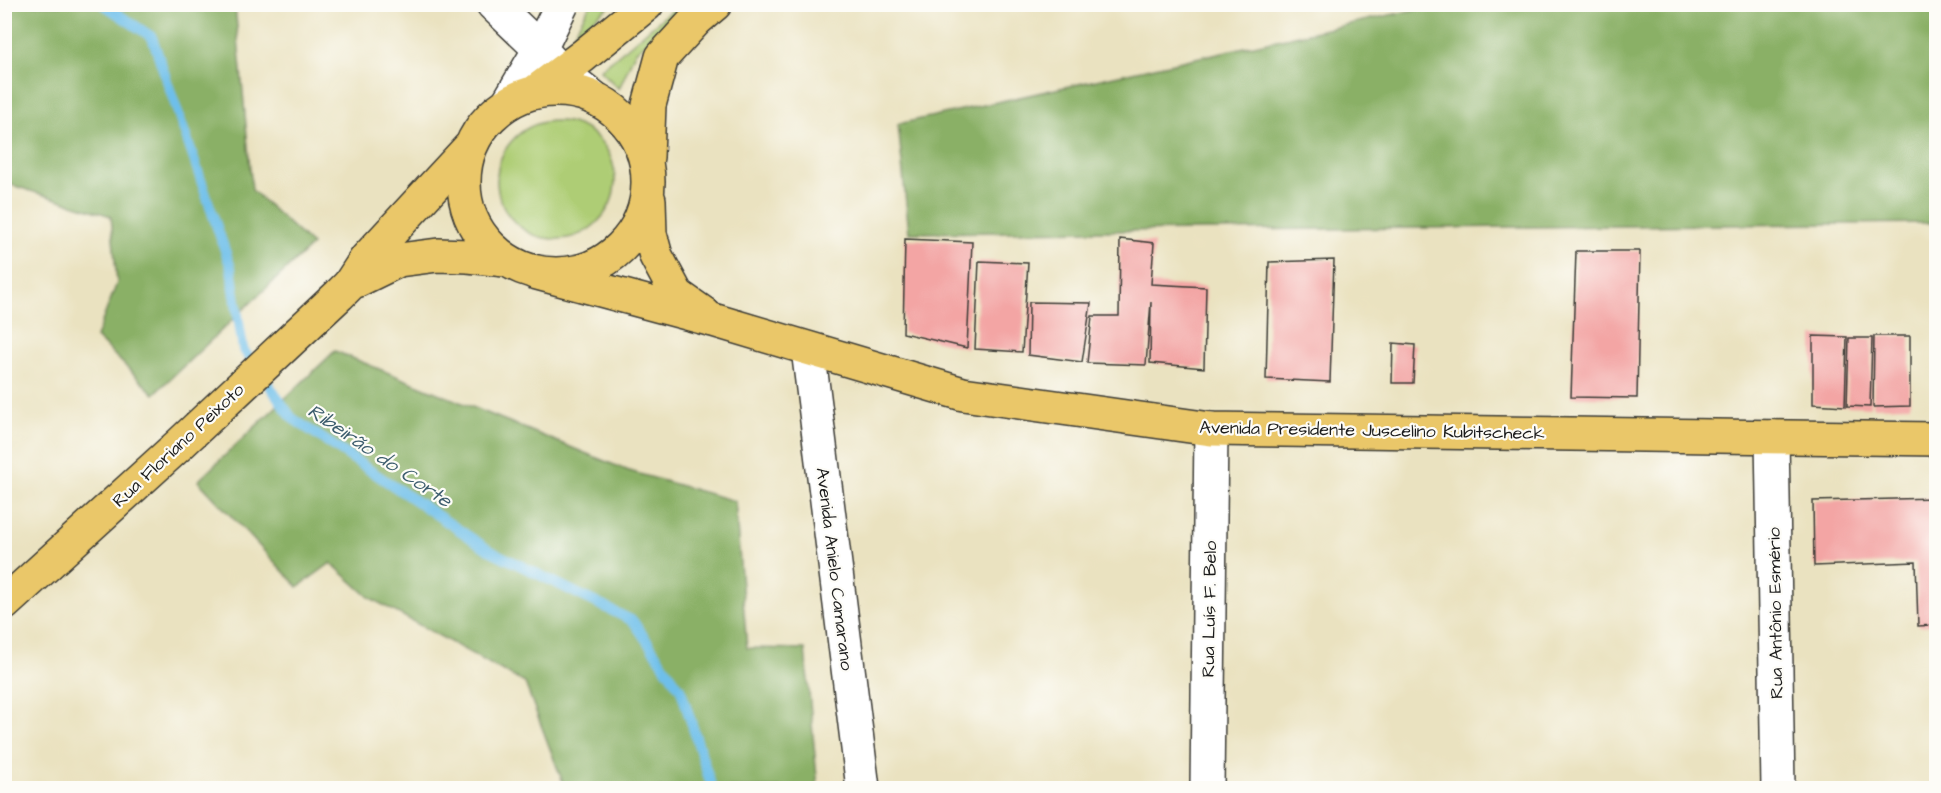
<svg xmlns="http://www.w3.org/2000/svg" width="1941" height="793" font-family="'Architects Daughter',sans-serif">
<rect width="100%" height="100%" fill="#fdfcf7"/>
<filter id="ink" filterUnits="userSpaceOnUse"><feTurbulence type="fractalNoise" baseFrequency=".0167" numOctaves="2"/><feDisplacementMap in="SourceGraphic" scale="12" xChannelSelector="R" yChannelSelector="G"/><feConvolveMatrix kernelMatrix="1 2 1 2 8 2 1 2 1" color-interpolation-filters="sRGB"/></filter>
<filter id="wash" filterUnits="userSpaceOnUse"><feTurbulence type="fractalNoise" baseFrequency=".008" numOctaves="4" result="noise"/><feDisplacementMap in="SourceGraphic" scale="24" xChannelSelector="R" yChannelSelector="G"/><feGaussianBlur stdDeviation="1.35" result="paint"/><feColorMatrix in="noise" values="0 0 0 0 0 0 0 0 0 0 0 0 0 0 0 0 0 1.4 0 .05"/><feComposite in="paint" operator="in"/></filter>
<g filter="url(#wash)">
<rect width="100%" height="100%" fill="#eae2c0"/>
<!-- green -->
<path fill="#aecd74" stroke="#657448" stroke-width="1.5" d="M590,5h21l-38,30z
M678,5h14l-57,47 -16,37 -19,-19z
M497 180a59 59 0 1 1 118 0a59 59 0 1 1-118 0Z"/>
<!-- forest -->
<path fill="#8ab066" stroke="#536641" stroke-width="1.5" d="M4,5h231l17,185 60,55 -158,149 -58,-57 21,-54 -6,-67 -106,-33z
M1435,5h501v218l-1027,10 -11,-109z
M335,351l294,120 106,30 12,147 58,1 13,139h-253l-40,-105 -155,-85 -39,-35 -33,24 -100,-106z"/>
<!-- water -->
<path fill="#6ebfea" stroke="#456e83" stroke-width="1.5" d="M103,5h6l45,30 80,233 10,80 48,69 197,133 144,70 49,70 31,98 -32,-98 -48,-69 -144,-71 -197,-132 -49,-69 -12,-81 -79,-231z"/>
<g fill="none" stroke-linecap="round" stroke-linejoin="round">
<!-- stream -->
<path stroke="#6ebfea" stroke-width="10" d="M103,4l49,33 79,231 12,81 14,20
M266,381l26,37 197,132 144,71 48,69 31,98"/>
</g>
<g id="blocks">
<!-- building -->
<path fill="#f3a5a4" d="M905,239l67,3 -5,106 -64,-15z
M1120,239l34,4 -3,41 55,3 -2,81 -54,-5 1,-61 -5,63 -59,-2 5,-47h27z
M1576,251h64l-3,147 -66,-1z
M1334,260l-4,122 -64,-3 3,-117z
M979,261l49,2 -6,89 -47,-3z
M1029,302l62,1 -9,59 -54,-7z
M1813,336l34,1 -2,69 -32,-2z
M1874,336h36v70l-37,1z
M1849,338h23l-2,69 -23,-1z
M1393,343l22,2 -2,38h-21z
M1936,498v127l-18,1 -2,-64 -102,4 -1,-65z"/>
</g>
</g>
<g filter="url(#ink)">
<use href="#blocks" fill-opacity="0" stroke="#3b3a35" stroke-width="1.5"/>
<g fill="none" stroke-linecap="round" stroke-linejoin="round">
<!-- minor casing -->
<g stroke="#3b3a35" stroke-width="36">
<path id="minor" d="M493,4l47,45 21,23 32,25
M508,103l32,-54 22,-45
M808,349l55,439
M1772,437l6,351
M1207,788l4,-359"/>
</g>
<!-- major casing -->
<g stroke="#3b3a35" stroke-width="36">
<path id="major" d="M464 182a92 92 0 1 1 184 0a92 92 0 1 1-184 0Z
M535,92l48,-36 64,-52
M647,157l2,-52 13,-48 34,-37 19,-16
M649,200l1,34 6,22 21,39 27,19
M534,272l179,48 250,74 248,35 725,10
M356,281l43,-21 39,-5 30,1 37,4
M4,604l176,-160 159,-149 10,-10 17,-26 104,-112"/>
</g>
<!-- minor -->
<use href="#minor" stroke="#fff" stroke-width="33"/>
<!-- major -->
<use href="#major" stroke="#eac769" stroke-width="33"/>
</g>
</g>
<g text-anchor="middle" stroke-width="4.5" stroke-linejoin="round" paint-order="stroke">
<!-- street labels -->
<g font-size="18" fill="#1c1c1c" stroke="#fdfcf7">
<text transform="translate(1372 430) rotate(1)" y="6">Avenida Presidente Juscelino Kubitscheck</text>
<text transform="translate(178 445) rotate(-43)" y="6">Rua Floriano Peixoto</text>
<text transform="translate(835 569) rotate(83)" y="6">Avenida Anielo Camarano</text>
<text transform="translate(1209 609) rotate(-89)" y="6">Rua Luís F. Belo</text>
<text transform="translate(1775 613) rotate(-91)" y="6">Rua Antônio Esmério</text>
</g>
<!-- water labels -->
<g font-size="20" font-style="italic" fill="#3d5d6e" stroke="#fdfcf7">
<text transform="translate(380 455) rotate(34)" y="7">Ribeirão do Corte</text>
</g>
</g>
<!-- margin -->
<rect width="1941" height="793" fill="none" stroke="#fdfcf7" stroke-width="24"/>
</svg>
